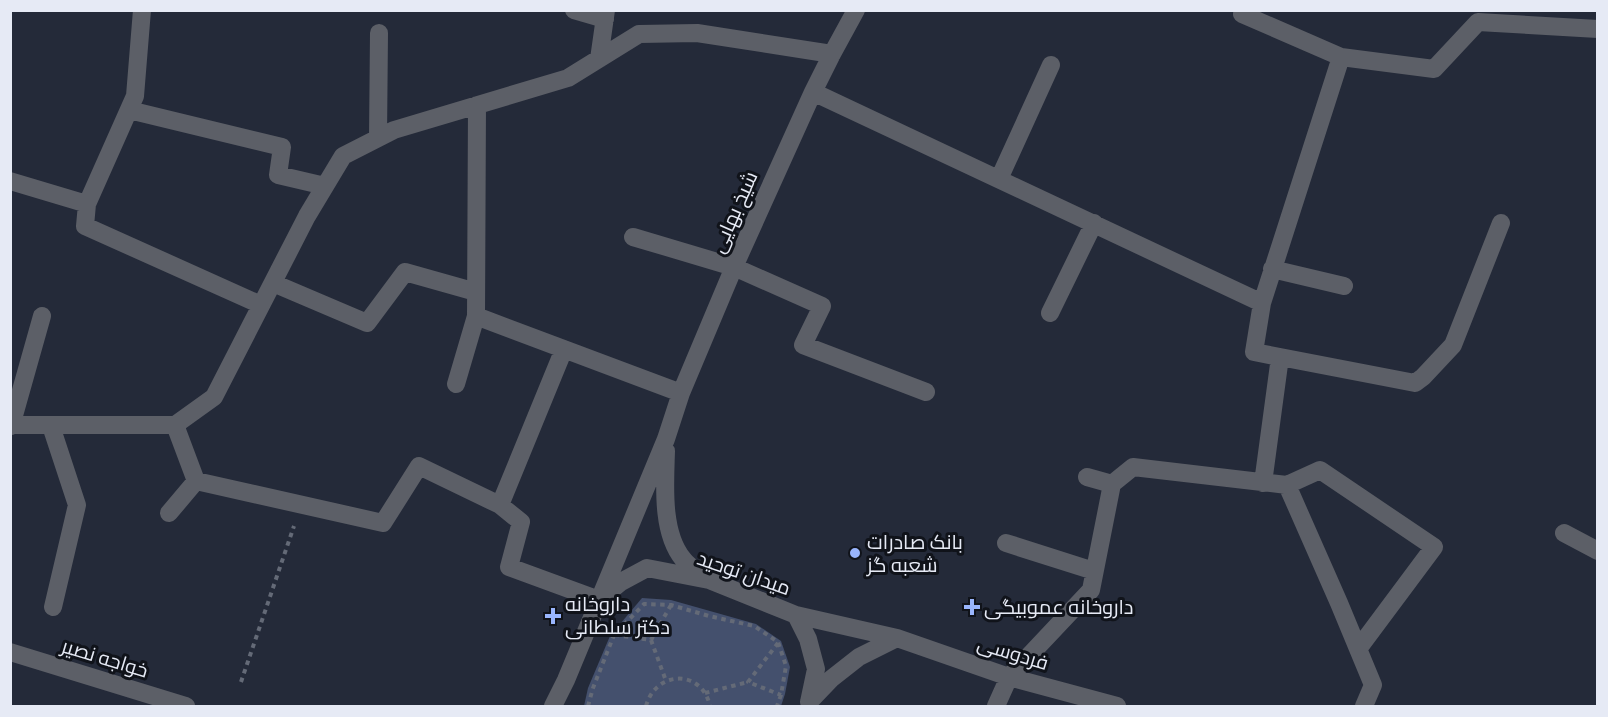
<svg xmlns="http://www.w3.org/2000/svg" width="1608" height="717" font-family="Georgia,Cairo,serif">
<rect width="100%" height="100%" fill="#242a39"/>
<!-- green -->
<path fill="#44506d" d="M642,598l29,2 85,24 25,17 9,26 -5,27 -4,12h-197l4,-18 22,-52z"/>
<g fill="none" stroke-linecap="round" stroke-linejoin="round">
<!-- path -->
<path stroke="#646a77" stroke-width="4" stroke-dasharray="4.5 4.5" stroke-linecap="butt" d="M615,635l36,5 20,-35
M651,640l15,41
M778,643l-30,39 33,13
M241,682l53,-156
M705,693l43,-11
M588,706l5,-18 21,-53 30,-31 27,1 38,11 45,10 24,16 8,24 -5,29 -4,11
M646,706c10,-36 56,-37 64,0"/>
<!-- minor -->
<path stroke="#5c5f67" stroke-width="18" d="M574,10l31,9
M1242,14l99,43
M599,59l7,-49
M813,92l449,211
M477,105l-1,211 205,77
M129,110l153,37 -4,28 47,11
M378,138l1,-105
M999,179l52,-114
M10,181l77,23 -2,22 176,79
M87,204l48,-108 7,-86
M633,237l101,30 88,39 -19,39 123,47
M1272,269l72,17
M273,283l94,40 38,-51 71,20
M1050,313l44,-90
M1280,357l135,26 8,-6 30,-32 48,-122
M456,384l20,-68
M10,425h165l39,-28 93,-181 36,-60 51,-26 174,-52 71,-44 58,-1 135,21
M175,425l21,56 187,42 36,-57 81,39 21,17 -12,45 90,33
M11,426l31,-110
M51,426l26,79 -24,102
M666,451c-1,33 -5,81 17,108 5,7 15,13 22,18
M1087,477l25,7
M1263,483l17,-126 -26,-5 8,-49 79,-246 93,12 44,-47 120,7
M1287,485l52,118 34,82 -9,21
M500,505l64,-156
M169,513l27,-32
M1564,533l34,18
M1006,543l88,28
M600,599l21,-17 26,-14 62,12 87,35 101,23 112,39 108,29
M796,615l12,24 8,30 -7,33
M10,652l176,54
M809,702l22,-23 28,-22 38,-19
M553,706l13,-26 100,-241 15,-46 53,-126 79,-175 19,-38 24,-44
M996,706l13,-29 82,-87 21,-106 21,-17 154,18 33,-15 114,77 -76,102"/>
</g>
<!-- markers -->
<g fill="#99b5fd" stroke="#10131a" stroke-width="2">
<circle cx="855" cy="553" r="6"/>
<path d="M969 598h6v6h6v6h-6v6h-6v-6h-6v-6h6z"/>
<path d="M550 607h6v6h6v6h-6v6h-6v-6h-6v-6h6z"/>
</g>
<g text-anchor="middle" stroke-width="6" stroke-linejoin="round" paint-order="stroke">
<!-- street labels -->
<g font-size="20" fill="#e6eaf5" stroke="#10131a">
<text transform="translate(734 212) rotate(-66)" y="7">شیخ بهایی</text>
<text transform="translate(744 573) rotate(19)" y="7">میدان توحید</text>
<text transform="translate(1013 653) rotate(17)" y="7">فردوسی</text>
<text transform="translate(105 658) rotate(17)" y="7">خواجه نصیر</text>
</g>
<!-- poi labels -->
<g font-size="20" fill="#e6eaf5" stroke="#10131a" text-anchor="start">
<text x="867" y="549">بانک صادرات<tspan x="867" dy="23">شعبه گز</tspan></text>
<text x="565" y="611">داروخانه<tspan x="565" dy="23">دکتر سلطانی</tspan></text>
<text x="984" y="614">داروخانه عموبیگی</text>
</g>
</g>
<!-- border -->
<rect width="1608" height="717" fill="none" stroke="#e6eaf5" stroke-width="24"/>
</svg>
